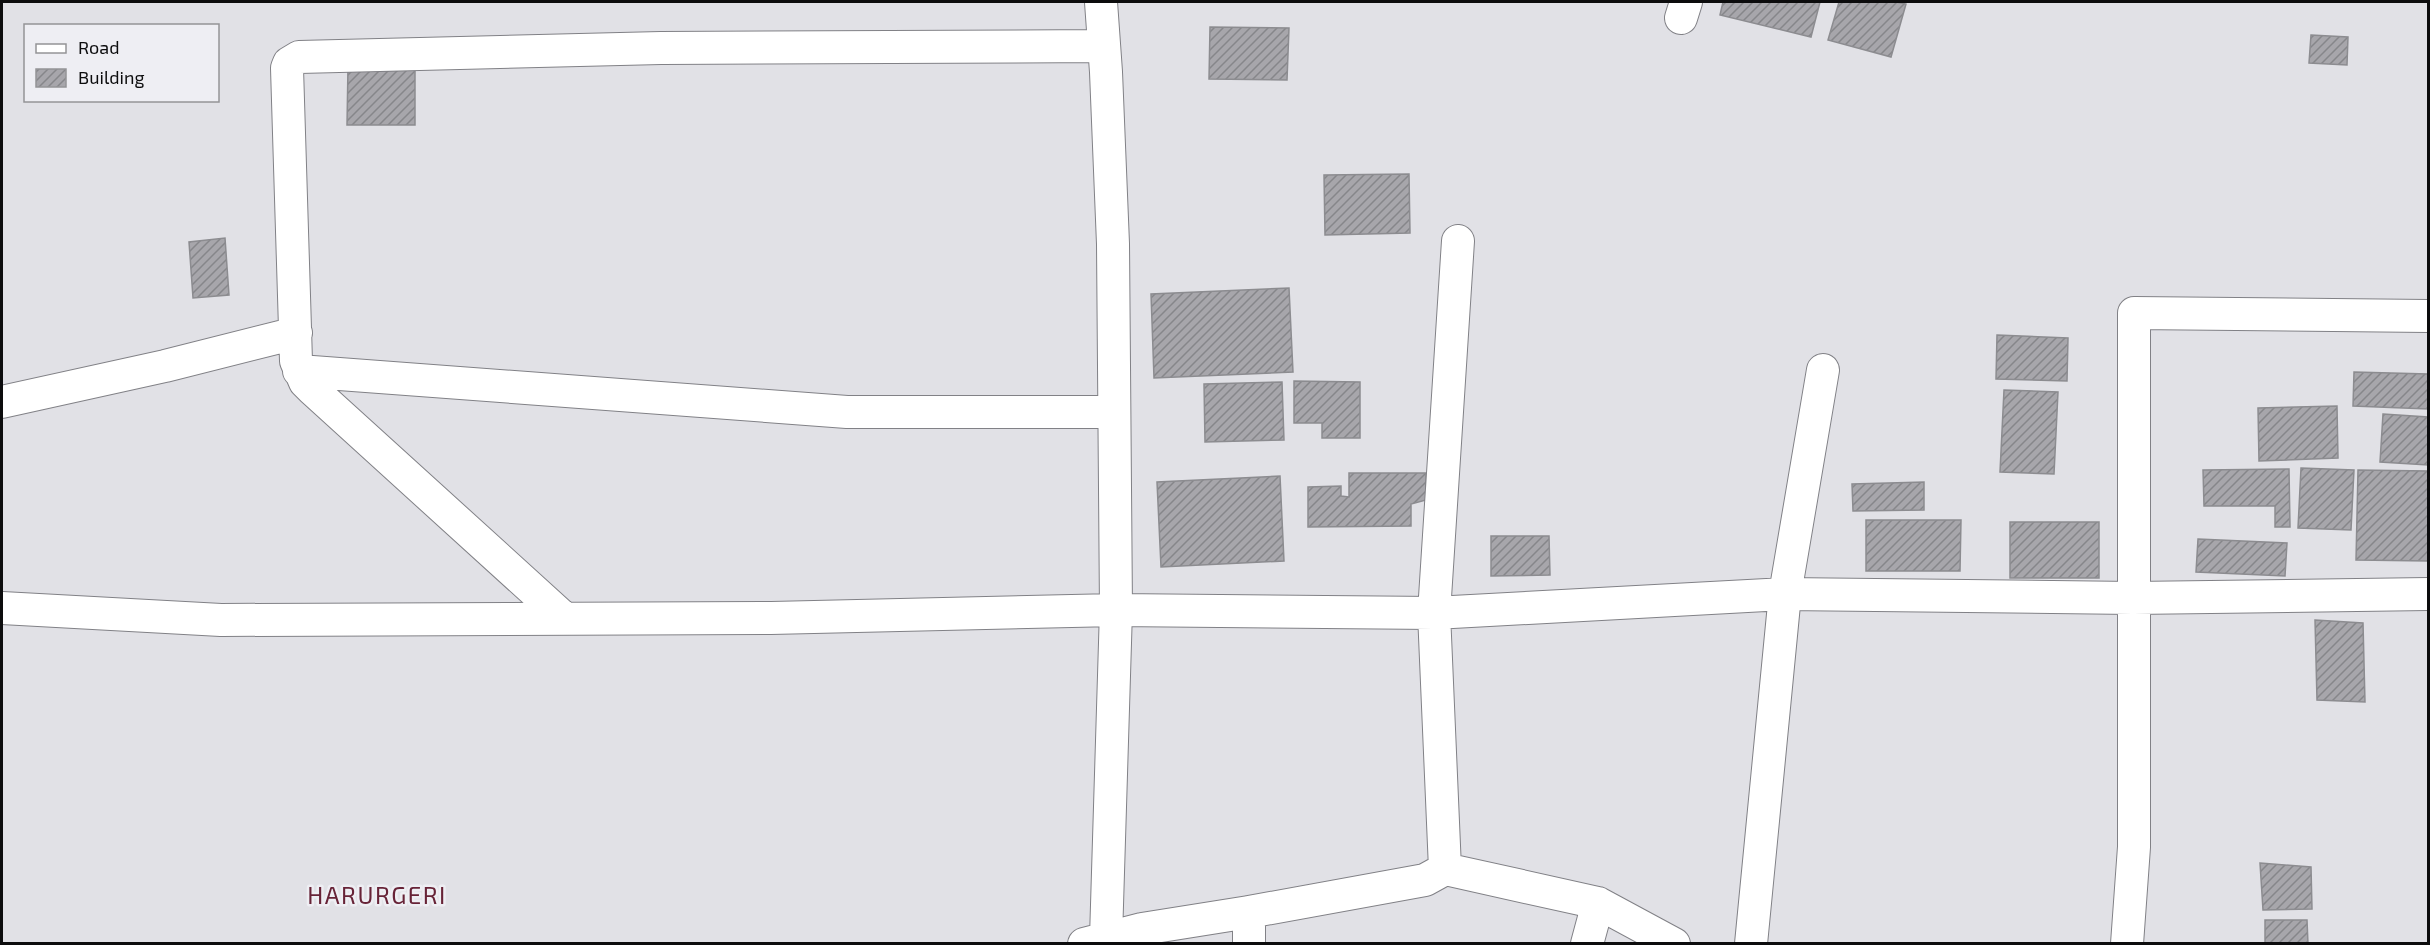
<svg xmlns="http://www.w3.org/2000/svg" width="2430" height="945" font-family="'Exo 2',sans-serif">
<defs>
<pattern id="building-hatch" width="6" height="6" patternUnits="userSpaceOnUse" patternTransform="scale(1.5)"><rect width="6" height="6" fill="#a7a6ab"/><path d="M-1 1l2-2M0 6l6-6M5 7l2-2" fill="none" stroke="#86868a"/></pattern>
</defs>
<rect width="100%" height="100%" fill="#e1e1e6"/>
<!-- building -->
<path fill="url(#building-hatch)" stroke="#8c8c90" stroke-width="1.5" d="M1723,2h97l-9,35 -91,-22z
M1839,2h57l10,2 -15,53 -63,-17z
M1210,27l79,1 -2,52 -78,-1z
M2311,35l37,2 -1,28 -38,-2z
M348,66h67v59h-68z
M1409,174l1,59 -85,2 -1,-60z
M225,238l4,57 -36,3 -4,-56z
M1289,288l4,84 -139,6 -3,-84z
M1997,335l71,3 -1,43 -71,-2z
M2354,372l74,2v35l-75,-3z
M1294,381l66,1v56h-38v-15h-28z
M1282,382l2,58 -79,2 -1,-58z
M2004,390l54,2 -4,82 -54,-2z
M2337,406l1,52 -79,3 -1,-53z
M2383,414l45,3v48l-48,-3z
M2301,468l53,2 -3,60 -53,-2z
M2289,469l1,58h-15v-21h-71l-1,-36z
M2358,470l70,1v90l-72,-1z
M1349,473h77v27l-15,4v22l-103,1v-40l33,-1v10l8,1z
M1280,476l4,85 -123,6 -4,-85z
M1924,482v28l-71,1 -1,-27z
M1866,520h95l-1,51h-94z
M2010,522h89v56h-89z
M1491,536h58l1,39 -59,1z
M2198,539l89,4 -2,33 -89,-4z
M2315,620l48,3 2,79 -48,-2z
M2260,863l51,4 1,42 -49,1z
M2265,920h42l1,24h-43z"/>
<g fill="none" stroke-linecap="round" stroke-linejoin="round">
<!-- minor casing -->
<g stroke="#818186" stroke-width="34">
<path id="minor" d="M1101,2l5,70 7,172 3,366 -10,328
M1681,18l5,-16
M299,371l548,41h267
M2,402l163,-36 131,-33
M2,608l219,12 550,-2 345,-8 318,3 351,-19 348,4 295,-4
M564,618l-251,-228 -8,-8 -9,-21 -9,-293 2,-5 10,-6 362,-9 443,-2
M1445,869l-11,-256 24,-372
M1249,912v32
M1084,944l58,-15 107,-17 176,-32 20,-11 153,34 76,41
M1587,944l11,-41
M1751,944l34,-350 38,-224
M2127,944l7,-97v-534l294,3"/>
</g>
<!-- minor -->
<use href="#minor" stroke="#fff" stroke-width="32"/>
</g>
<g text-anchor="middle" stroke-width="5" stroke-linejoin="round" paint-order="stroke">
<!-- neighbourhood labels -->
<g font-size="24" letter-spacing="1.5" fill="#672337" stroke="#eeeef3">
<text x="377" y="904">HARURGERI</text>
</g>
</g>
<!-- border -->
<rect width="2430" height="945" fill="none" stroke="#0c0c0d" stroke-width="6"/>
<!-- legend -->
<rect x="24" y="24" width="195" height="78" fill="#eeeef3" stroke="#949497" stroke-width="1.5"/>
<rect x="36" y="44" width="30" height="9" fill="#ffffff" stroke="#949497" stroke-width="1.5"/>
<text x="78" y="54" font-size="18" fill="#0c0c0d">Road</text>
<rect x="36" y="69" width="30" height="18" fill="url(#building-hatch)" stroke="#949497" stroke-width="1.5"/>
<text x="78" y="84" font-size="18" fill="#0c0c0d">Building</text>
</svg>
